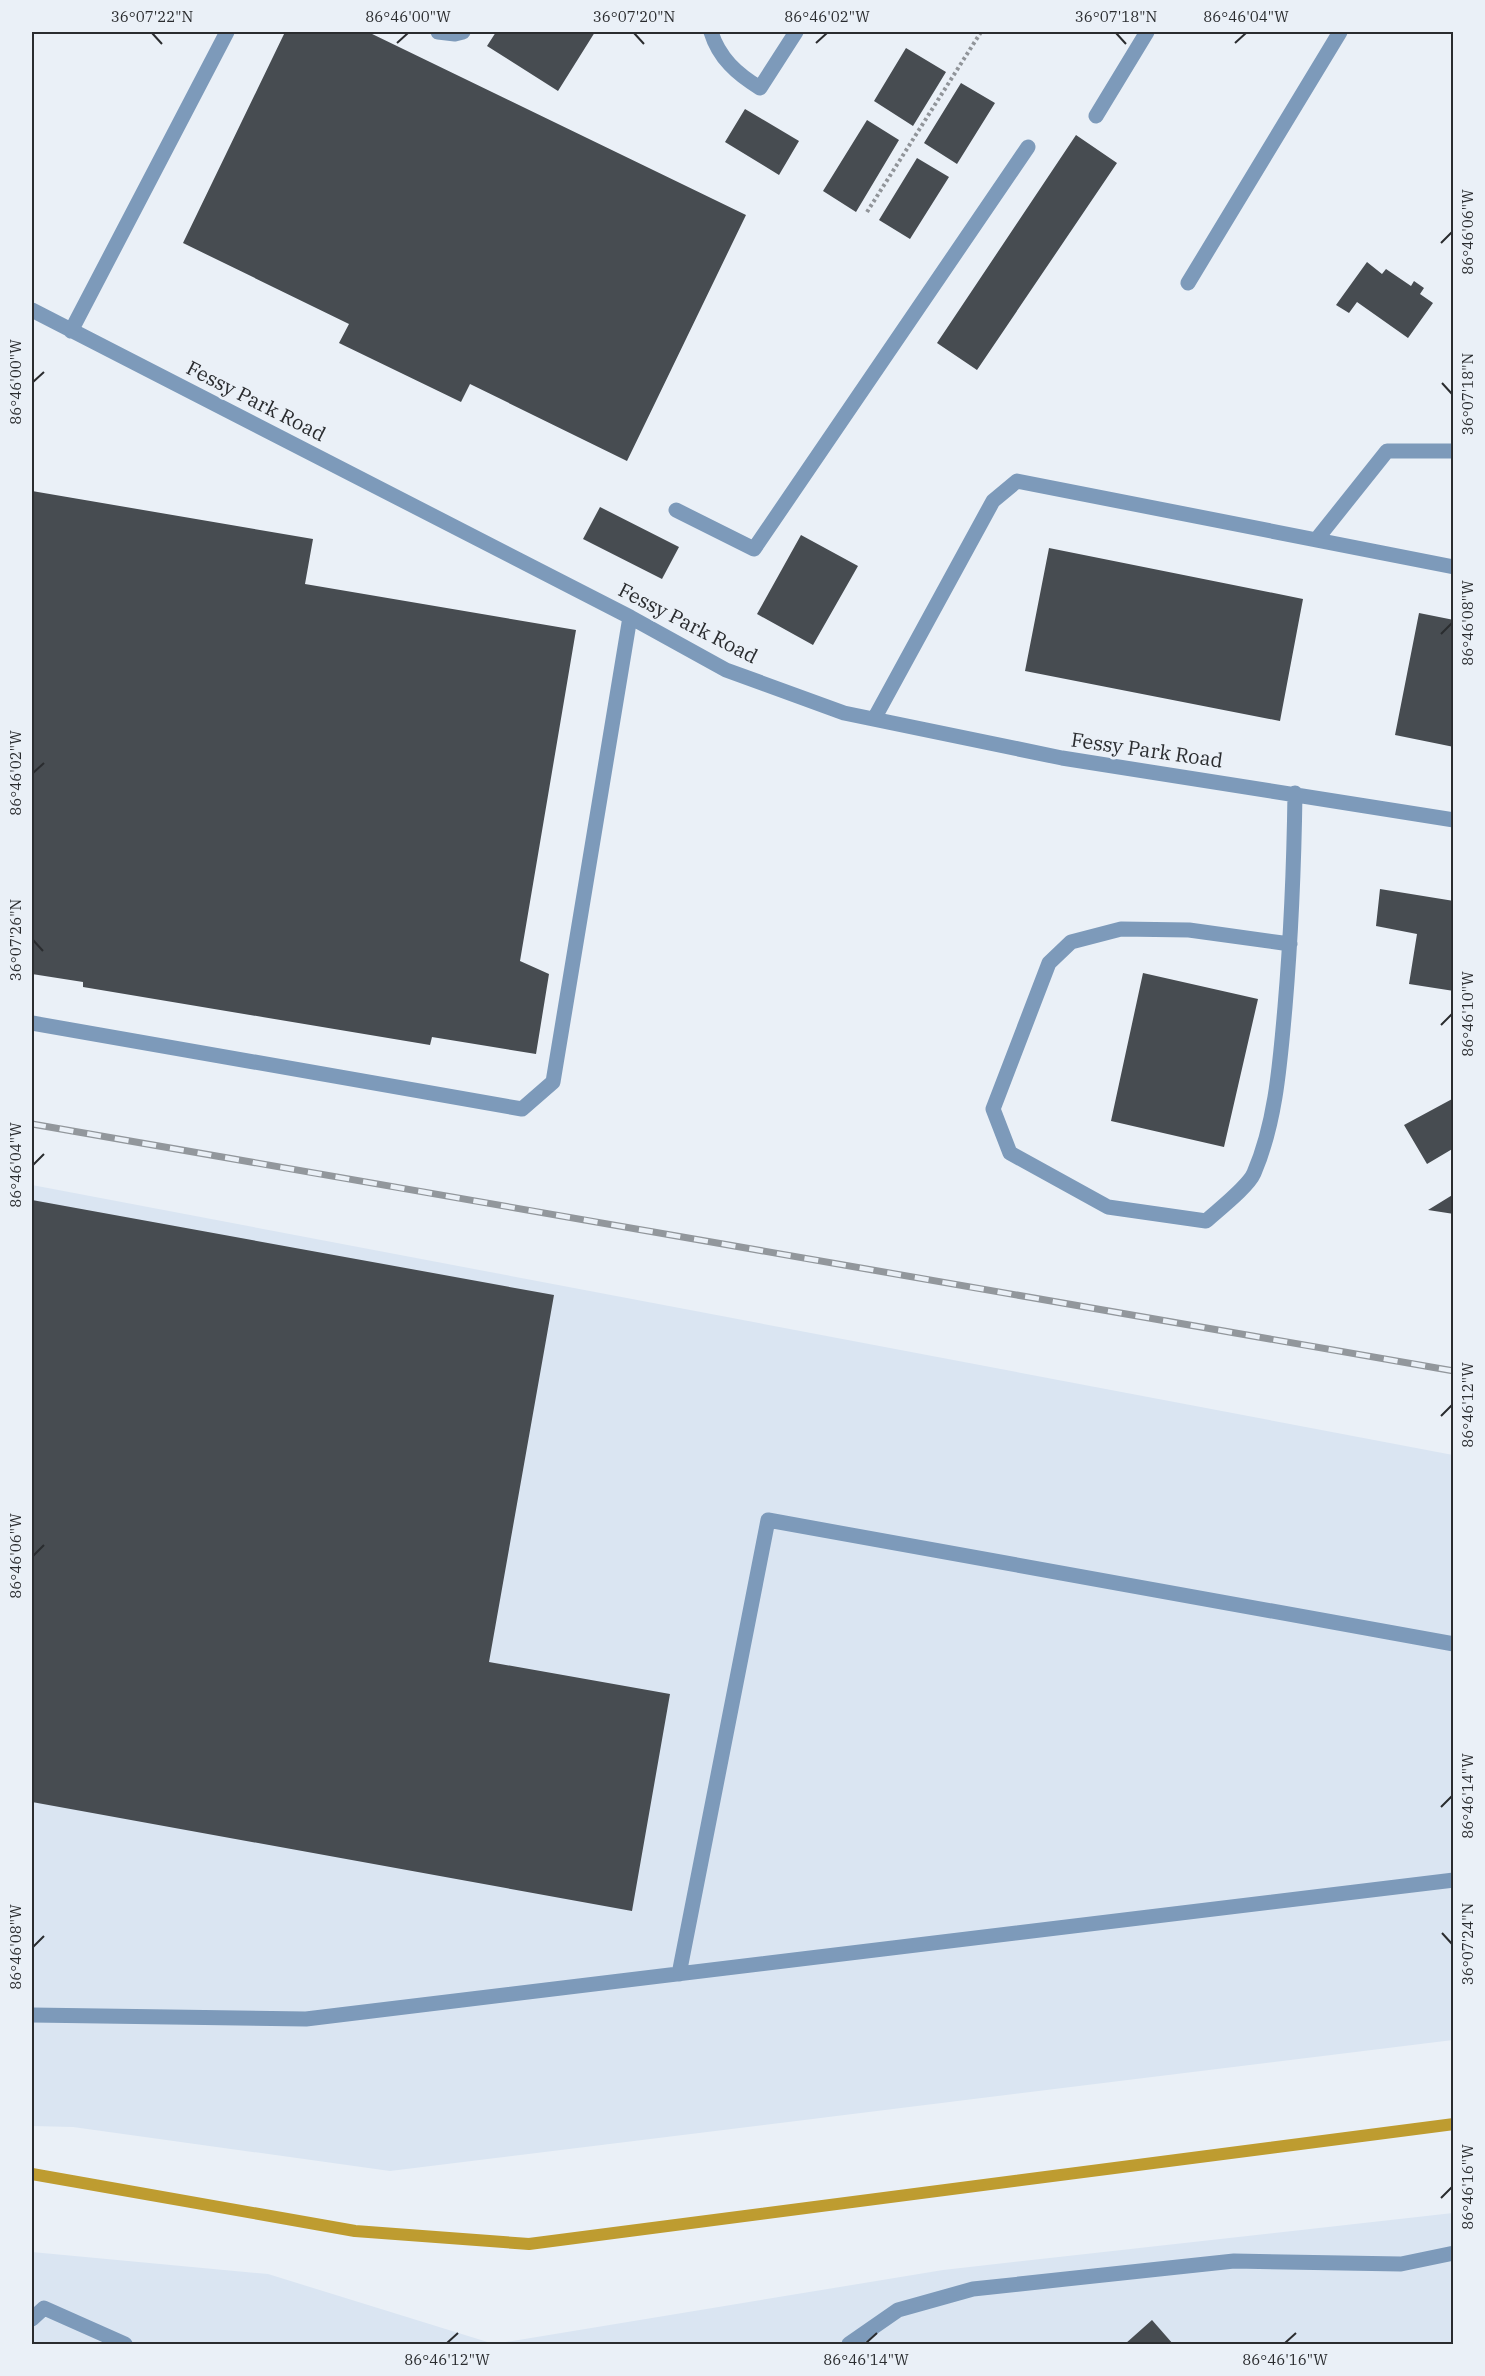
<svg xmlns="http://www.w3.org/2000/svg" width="1485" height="2376" font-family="'IBM Plex Serif',serif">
<rect width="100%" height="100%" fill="#eaf0f7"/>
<!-- built -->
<path fill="#dae5f2" d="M32,1185l1421,270v585l-1063,131 -317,-44 -41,-1z
M1453,2213v131h-1421v-92l236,22 226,70 449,-74z"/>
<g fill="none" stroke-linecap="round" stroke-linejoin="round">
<!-- stream -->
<path stroke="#be9c30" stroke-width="12" d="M32,2174l323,57 174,13 925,-120"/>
</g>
<!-- building -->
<path fill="#474c51" d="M285,32h83l378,183 -119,246 -157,-77 -9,18 -122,-59 10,-19 -166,-81z
M496,32h99l-37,59 -71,-45z
M906,48l40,24 -33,54 -39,-25z
M961,83l34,20 -38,61 -33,-21z
M745,109l54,32 -20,34 -54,-33z
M867,120l32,20 -43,72 -33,-21z
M1076,135l41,28 -140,207 -40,-27z
M917,158l32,19 -39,62 -31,-19z
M1367,262l15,12 4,-5 25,17 3,-5 10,7 -4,6 13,9 -25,35 -51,-36 -8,11 -13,-8z
M32,491l281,48 -8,45 271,46 -56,331 29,13 -13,80 -104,-17 -2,8 -347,-58v-5l-51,-8z
M600,507l79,40 -17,32 -79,-40z
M801,535l57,31 -45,79 -56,-31z
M1049,548l254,51 -23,122 -255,-50z
M1419,613l35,7v127l-59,-12z
M1380,889l74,12v90l-45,-7 8,-50 -41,-8z
M1143,973l115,26 -34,148 -113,-26z
M1454,1098v50l-27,16 -23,-39z
M1454,1194v20l-26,-4z
M32,1200l522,95 -65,367 181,32 -38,217 -600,-109z
M1152,2320l21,24h-48z"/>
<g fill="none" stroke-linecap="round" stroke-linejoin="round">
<!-- path -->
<path stroke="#909499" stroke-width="4" stroke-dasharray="3 3" stroke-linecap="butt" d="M610,32h3
M867,212l114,-180"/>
<!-- minor -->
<path stroke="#7d9aba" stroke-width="15" d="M438,32l17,2 8,-2
M711,32c8,26 26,42 49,56l36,-56
M1096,116l51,-84
M1188,283l152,-251
M32,310l598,307 96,53 118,43 218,45 392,62
M71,331l156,-299
M676,510l78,39 274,-402
M1316,540l71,-89h67
M874,719l119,-218 24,-20 437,86
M1290,944l-101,-14 -68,-1 -50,13 -22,21 -56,146 17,44 98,54 98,14c12,-11 42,-34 48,-48 22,-51 26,-111 31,-166 6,-71 9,-142 10,-214
M32,1023l490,86 31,-27 77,-465
M679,1974l89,-454 686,124
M32,2015l274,4 1148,-139
M32,2319l12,-11 81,36
M849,2344l49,-34 75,-21 261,-28 167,3 53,-11"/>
<!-- rail casing -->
<g stroke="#92979c" stroke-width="7">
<path id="rail" d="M32,1124l1422,247"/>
</g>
<!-- rail -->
<use href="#rail" stroke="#eaf0f7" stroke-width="4.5" stroke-dasharray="14" stroke-linecap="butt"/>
</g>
<!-- ticks -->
<path fill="none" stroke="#2a2c2f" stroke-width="2" d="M152,33l10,11M634,33l10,11M1116,33l10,11M397,43l11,-10M816,43l11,-10M1235,43l11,-10M1441,243l11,-11M33,382l11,-10M1442,383l10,11M1441,634l11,-11M33,773l11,-10M33,940l10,11M1441,1025l11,-11M33,1165l11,-11M1441,1416l11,-11M33,1556l11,-11M1441,1807l11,-11M1442,1933l10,11M33,1947l11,-11M1441,2198l11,-11M447,2343l11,-10M866,2343l11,-10M1285,2343l11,-10"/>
<g text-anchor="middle" stroke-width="6" stroke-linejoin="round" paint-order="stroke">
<!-- street labels -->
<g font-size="20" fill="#2a2c2f" stroke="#eaf0f7">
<text transform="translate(256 401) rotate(27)" y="7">Fessy Park Road</text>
<text transform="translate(688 623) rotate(27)" y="7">Fessy Park Road</text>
<text transform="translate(1147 750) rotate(8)" y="7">Fessy Park Road</text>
</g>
</g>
<!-- border -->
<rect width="1485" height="2376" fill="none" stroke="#eaf0f7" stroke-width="66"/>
<rect x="33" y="33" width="1419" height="2310" fill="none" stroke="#2a2c2f" stroke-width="2"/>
<g font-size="15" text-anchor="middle" fill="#2a2c2f">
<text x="152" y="22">36°07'22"N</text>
<text x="408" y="22">86°46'00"W</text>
<text x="634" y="22">36°07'20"N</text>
<text x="827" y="22">86°46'02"W</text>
<text x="1116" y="22">36°07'18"N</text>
<text x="1246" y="22">86°46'04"W</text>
<text transform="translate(1468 232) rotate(-90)" y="5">86°46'06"W</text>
<text transform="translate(16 382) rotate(-90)" y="5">86°46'00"W</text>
<text transform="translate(1468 394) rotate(-90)" y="5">36°07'18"N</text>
<text transform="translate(1468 623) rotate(-90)" y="5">86°46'08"W</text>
<text transform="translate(16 773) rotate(-90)" y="5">86°46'02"W</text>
<text transform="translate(16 940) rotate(-90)" y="5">36°07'26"N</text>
<text transform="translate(1468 1014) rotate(-90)" y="5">86°46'10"W</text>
<text transform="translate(16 1165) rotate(-90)" y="5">86°46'04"W</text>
<text transform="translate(1468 1405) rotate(-90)" y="5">86°46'12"W</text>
<text transform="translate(16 1556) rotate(-90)" y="5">86°46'06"W</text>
<text transform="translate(1468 1796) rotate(-90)" y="5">86°46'14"W</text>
<text transform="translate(1468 1944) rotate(-90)" y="5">36°07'24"N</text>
<text transform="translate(16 1947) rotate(-90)" y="5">86°46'08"W</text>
<text transform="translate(1468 2187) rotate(-90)" y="5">86°46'16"W</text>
<text x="447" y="2365">86°46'12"W</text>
<text x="866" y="2365">86°46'14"W</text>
<text x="1285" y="2365">86°46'16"W</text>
</g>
</svg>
